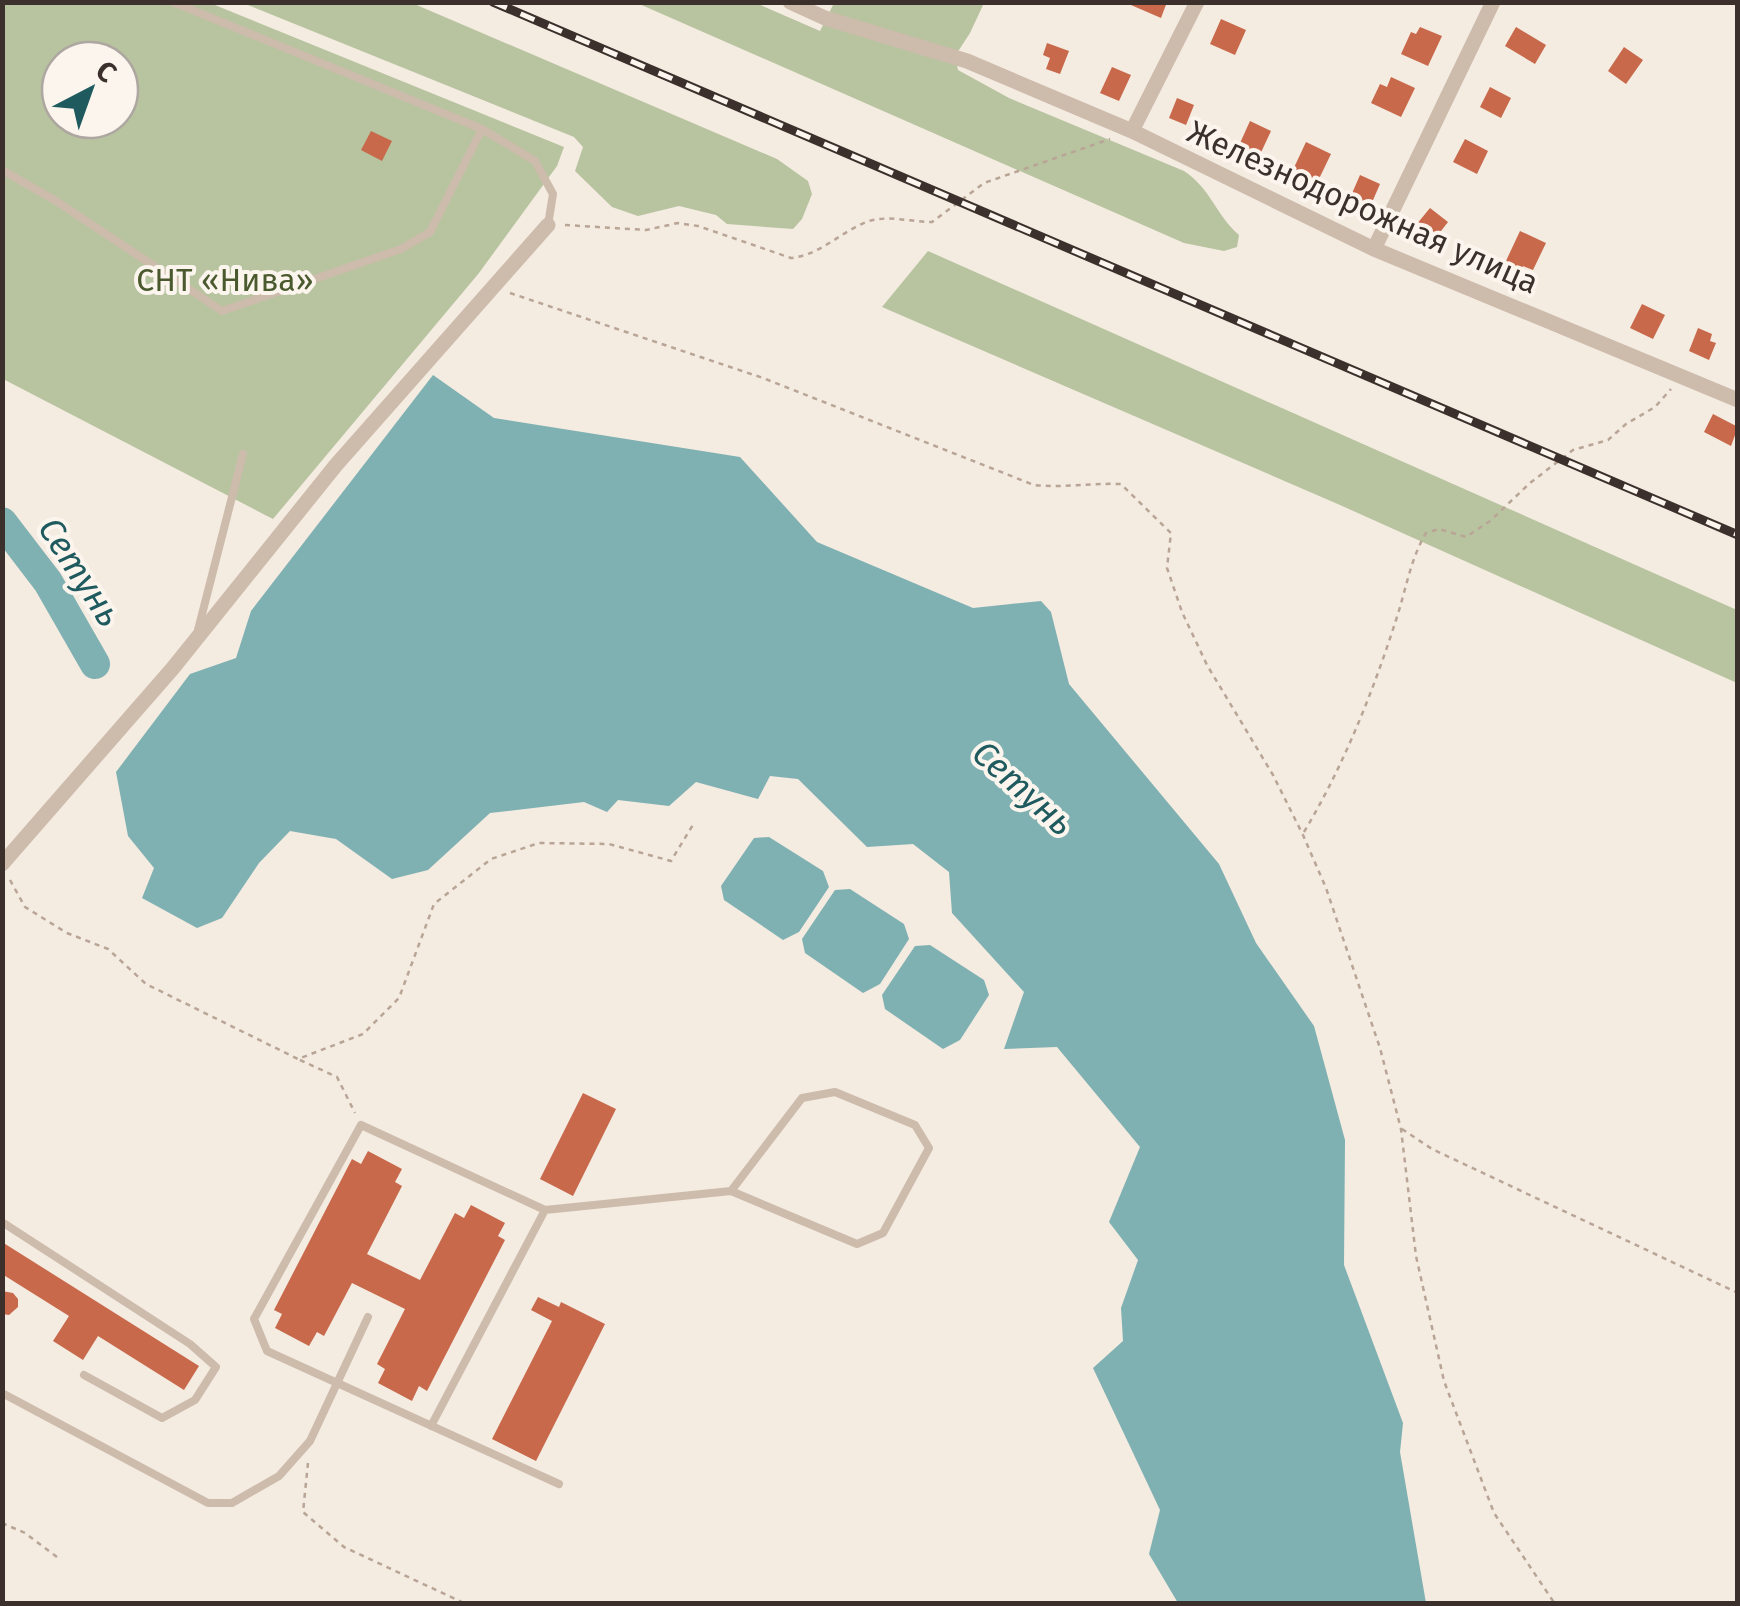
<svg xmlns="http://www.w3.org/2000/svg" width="1740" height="1606" font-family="'Fira Sans',sans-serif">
<rect width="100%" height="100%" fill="#f4ebe1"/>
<!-- green -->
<path fill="#b8c4a0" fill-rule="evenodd" d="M2,3h208l354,144 -7,19 -78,107 -206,246 -270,-140zM60,60h60v60h-60z
M243,3h169l365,156 31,22 4,13 -10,25 -9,10 -66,-5 -11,-9 -37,-9 -41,10 -26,-9 -37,-36 8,-24 -9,-10z
M637,3h119l64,28 14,-28h150l-14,30 -15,23 3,14 51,28 175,73c28,19 31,43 55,64l-2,12 -13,4 -40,-8z
M928,251l809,359v73l-397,-178 -458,-198z"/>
<!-- water -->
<path fill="#7fb0b2" d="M433,375l61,43 246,39 77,85 156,66 68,-7 10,11 18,72 150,180 37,79 58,83 31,114 -1,125 59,158 -3,29 26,151h-248l-29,-49 11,-44 -67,-142 30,-27 -2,-33 17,-48 -29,-38 31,-75 -83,-100 -53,2 20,-57 -72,-79 -3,-41 -36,-28 -46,3 -69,-68 -28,-3 -12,23 -62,-17 -27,24 -51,-6 -11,12 -23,-10 -94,11 -62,57 -36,9 -56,-40 -46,-8 -31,32 -37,55 -25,10 -55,-30 12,-30 -26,-32 -12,-64 74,-98 46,-16 15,-47z
M769,837l54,34 6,16 -30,45 -16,8 -59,-40 -3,-14 33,-48z
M850,889l54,35 5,15 -29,45 -17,9 -58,-40 -3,-14 33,-49z
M930,945l54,35 5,15 -29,45 -17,9 -58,-40 -3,-14 33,-49z"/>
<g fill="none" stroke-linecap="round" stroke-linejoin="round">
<!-- river -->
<path stroke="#7fb0b2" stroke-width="30" d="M2,522l46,60 47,82"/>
</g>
<!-- building -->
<path fill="#c8694b" d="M1124,2h43l-6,16z
M1221,19l25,11 -11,25 -25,-11z
M1420,27l22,9 -14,30 -27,-12 10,-22 5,2z
M1516,27l30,18 -11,19 -30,-18z
M1047,43l22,8 -9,23 -14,-5 4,-11 -7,-3z
M1624,47l19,13 -17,24 -18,-13z
M1112,67l19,8 -12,26 -19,-8z
M1391,77l24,11 -14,29 -30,-14 9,-19 7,3z
M1490,87l21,11 -10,20 -21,-11z
M1177,98l17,7 -8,20 -17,-7z
M1250,121l21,10 -14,30 -21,-9z
M371,131l21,10 -10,20 -21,-11z
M1465,139l23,12 -11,23 -24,-12z
M1306,142l25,12 -15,31 -25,-11z
M1360,175l20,9 -10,23 -20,-9z
M1430,208l18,14 -14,18 -18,-15z
M1520,231l26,12 -13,27 -10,-4 -2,5 -16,-8z
M1642,304l23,11 -12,24 -23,-11z
M1698,328l14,6 -2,7 6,2 -7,17 -20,-9z
M1713,414l25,13 -7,19 -27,-14z
M583,1093l33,16 -43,87 -33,-17z
M368,1151l34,18 -7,13 7,4 -35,68 53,26 35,-67 9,5 7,-13 34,18 -7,13 7,4 -78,151 -8,-5 -7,15 -34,-18 7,-14 -8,-5 28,-55 -53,-26 -28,53 -7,-4 -8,14 -34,-18 7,-14 -8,-4 78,-151 9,5z
M2,1242l197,124 -15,24 -86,-54 -15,24 -30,-19 16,-25 -67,-42z
M2,1291l11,2 5,6v8l-9,8 -7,-1z
M538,1297l21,10 2,-5 44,22 -69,137 -44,-22 60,-118 -21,-11z"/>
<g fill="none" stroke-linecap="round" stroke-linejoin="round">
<!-- path -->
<path stroke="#b9a596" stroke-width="2.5" stroke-dasharray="5 5" stroke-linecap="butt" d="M565,225l81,5 32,-7 20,3 93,32c30,-3 50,-27 78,-37 20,-6 42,1 63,1l52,-39 126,-44
M510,293l253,85 271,107c29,3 57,-2 87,-1l50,49 -4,35 15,44 25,53 66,110 30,60 23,53 54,160 21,81 15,127 28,125 50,132 61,91
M1304,832c39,-65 69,-140 92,-212 10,-30 14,-60 30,-87l13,-4 27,8 24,-16 40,-38 43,-33 35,-10 18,-16 29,-17 16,-18
M10,880l15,27 42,26 41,16 38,35 152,75 65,-25 36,-36 35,-94 57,-45 48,-16 70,1 62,17 23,-38
M300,1060l37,17 18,36
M1402,1129l30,20 306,144
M308,1463l-5,49 41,35 122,57
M2,1523l23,10 32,24"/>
<!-- lane -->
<path stroke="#cdbbac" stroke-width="8" d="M173,2l309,127 53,32 18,33 -5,31
M2,170l54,31 166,110 179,-62 29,-17 52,-103
M198,630l45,-176
M545,1210l186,-19 126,53 26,-11 46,-85 -14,-23 -80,-33 -33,6 -71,93
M2,1222l188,122 26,23 -21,33 -33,18 -78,-43
M2,1393l206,110h24l47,-27 31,-35 58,-124
M431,1426l114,-216 -184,-85 -107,194 13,32 292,133"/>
<!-- street -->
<path stroke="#cdbbac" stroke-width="15" d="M790,2l35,16 142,43 165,70 242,118 364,151
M1132,131l65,-129
M1374,249l119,-247
M2,864l171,-196 163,-203 212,-240"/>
<!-- rail casing -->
<g stroke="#3b302b" stroke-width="9">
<path id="rail" d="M493,2l1245,533"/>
</g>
<!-- rail -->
<use href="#rail" stroke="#fbf5ee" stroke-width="5" stroke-dasharray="15" stroke-linecap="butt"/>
</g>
<g text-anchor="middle" stroke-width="8" stroke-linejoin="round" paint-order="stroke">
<!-- street labels -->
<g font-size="32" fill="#3b302b" stroke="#fbf5ee">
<text transform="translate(1363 207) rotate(24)" y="11">Железнодорожная улица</text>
</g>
<!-- park labels -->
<g font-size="32" fill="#4a5a2e" stroke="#fbf5ee">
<text x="225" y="291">СНТ «Нива»</text>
</g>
<!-- water labels -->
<g font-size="35" font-style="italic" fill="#1f5a5e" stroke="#fbf5ee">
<text transform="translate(80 572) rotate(57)" y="12">Сетунь</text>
<text transform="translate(1023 788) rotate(42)" y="12">Сетунь</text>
</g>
</g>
<!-- border -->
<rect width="1740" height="1606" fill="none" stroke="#3b302b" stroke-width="10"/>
<!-- north arrow -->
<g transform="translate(90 90) rotate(41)"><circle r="48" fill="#fbf5ee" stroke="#aea6a0" stroke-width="2.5"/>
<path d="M0-8L18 38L0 25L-18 38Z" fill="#1f5a5e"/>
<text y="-15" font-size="28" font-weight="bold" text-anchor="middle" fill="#3b302b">С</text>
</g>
</svg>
